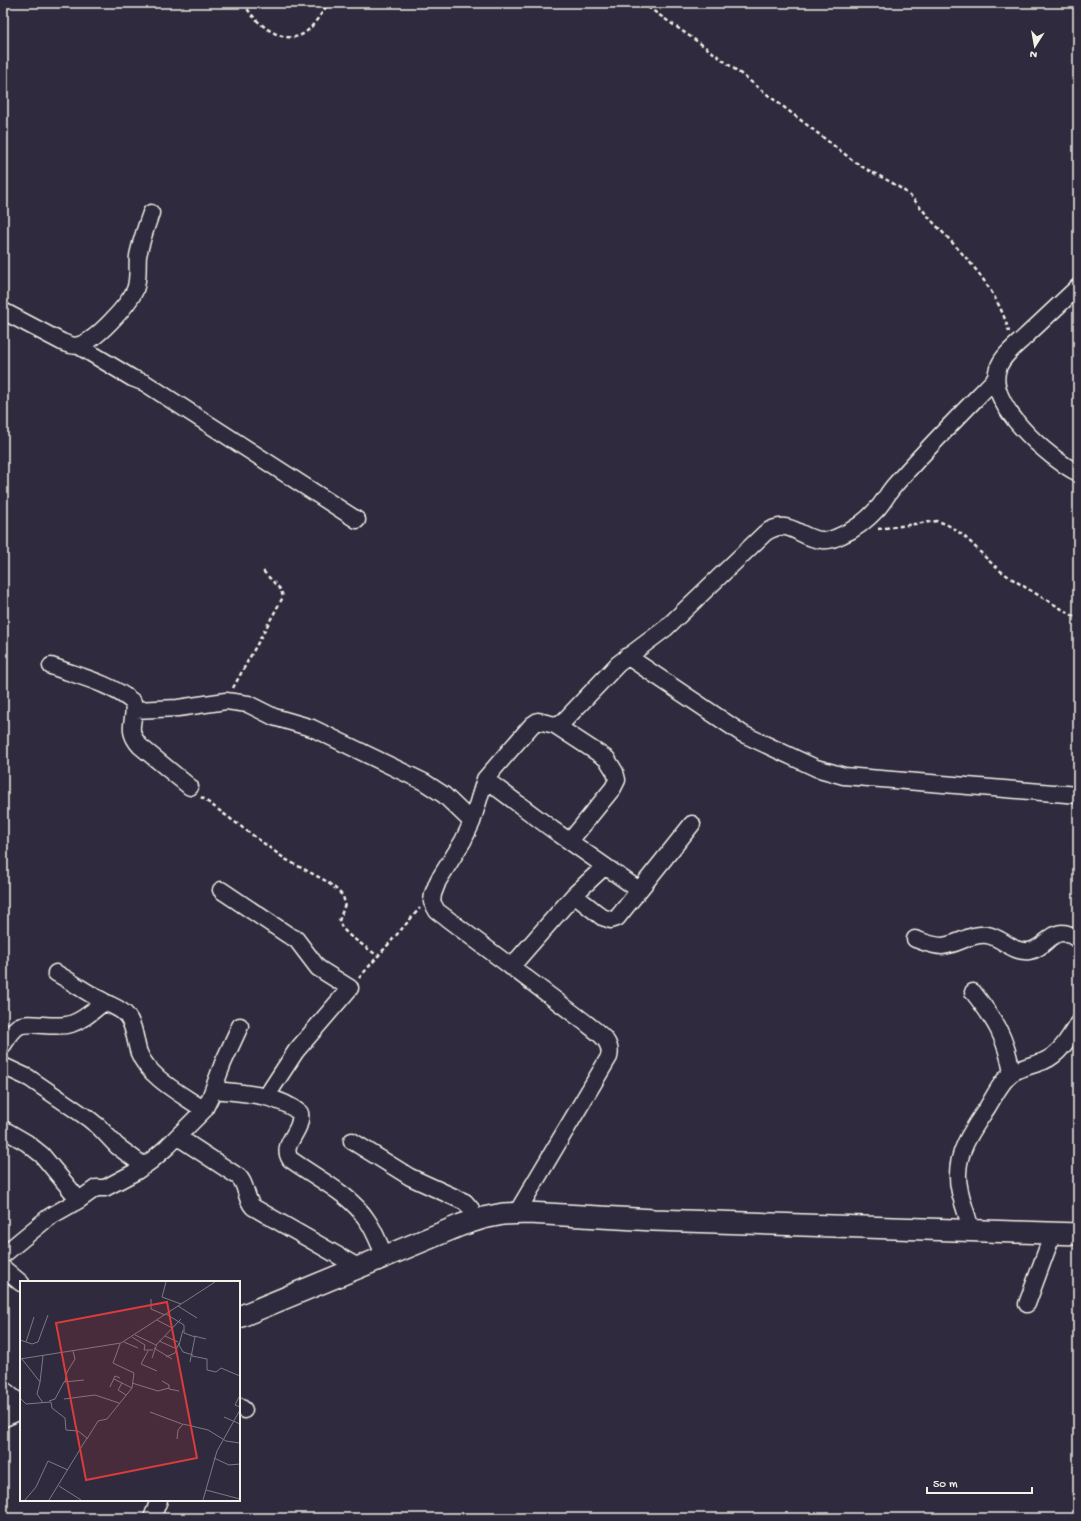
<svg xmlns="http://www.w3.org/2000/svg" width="1081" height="1521" font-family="'Gochi Hand',sans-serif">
<rect width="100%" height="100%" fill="#2f2a3d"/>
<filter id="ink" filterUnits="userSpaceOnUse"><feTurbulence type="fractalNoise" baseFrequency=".025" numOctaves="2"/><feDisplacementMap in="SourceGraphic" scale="8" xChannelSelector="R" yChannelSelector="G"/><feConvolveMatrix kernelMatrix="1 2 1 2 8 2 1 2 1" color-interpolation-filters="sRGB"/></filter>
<g filter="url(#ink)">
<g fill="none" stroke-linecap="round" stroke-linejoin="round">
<!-- minor casing -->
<g stroke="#f4f1e8" stroke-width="19">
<path id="minor" d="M1078,287c-17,16 -34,32 -51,48 -9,9 -23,19 -28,31 -17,36 51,93 79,107
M3,311l59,31c5,2 12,5 17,3 17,-4 49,-40 56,-55 4,-11 2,-23 3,-34 3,-15 8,-29 13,-43
M79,346l53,32 13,5 212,137
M627,656l116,78 73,34 28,8 234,19
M51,666c27,10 59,17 82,36 4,19 -9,26 7,44l50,41
M135,710l43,-2 48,-7 22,3 26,13 38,11 112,54 20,13 28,27
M555,725l52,34 8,13 2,8 -4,8 -43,53
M485,779l67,50 87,61
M221,890l67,45 8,4 22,29 32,20 -54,63 -30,46
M574,895l28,22 9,3 6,-2 75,-94
M915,939c9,3 17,7 27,7 16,-1 28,-13 45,-11 15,2 25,18 42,16 19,-2 24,-31 49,-11
M511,967l63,-72 31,-29
M56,973c16,9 31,20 47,28 8,5 18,7 24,15 8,10 8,26 12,37 10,25 44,42 65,57
M973,992c22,28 33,45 39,81
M3,1045c4,-6 10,-16 16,-19 11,-5 36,3 52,-2 13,-4 23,-14 33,-22
M3,1066l26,12 60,41 10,8 18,19 27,20
M214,1090c29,3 63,4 86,23 3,20 -20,30 -10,46 26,19 59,34 77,61 8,11 12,24 18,37
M3,1129l24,14 15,12 37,45
M178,1137l61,40c8,8 6,21 14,30l105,60
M352,1141l58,36 55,25 6,7 4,12
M516,1214l93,-157c4,-16 -11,-24 -23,-34l-149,-112 -5,-9 1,-8 5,-13 25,-40 9,-19 13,-43 47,-54 6,-4 17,4 8,-3 55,-58 48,-36 99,-95c25,-17 34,6 57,7 6,1 14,-2 20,-5 14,-6 26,-16 36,-27 6,-7 10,-15 16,-22 32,-37 68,-73 102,-108
M971,1230c-4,-18 -14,-38 -13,-56 0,-25 16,-46 29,-66 7,-11 14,-27 25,-35 9,-6 22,-8 32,-12 16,-7 25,-23 34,-38
M3,1255l46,-38 30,-17 17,-12h9l32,-17 14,-10 16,-14 37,-37 6,-12 13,-35 17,-37
M3,1268l18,15
M1027,1304l26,-71
M3,1389l18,15
M239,1406l5,4
M152,1518l7,-18"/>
</g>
<!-- tertiary casing -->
<g stroke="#f4f1e8" stroke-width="24">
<path id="tertiary" d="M239,1317l222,-92 22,-7 20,-4 25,-1 126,7 424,14
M3,1416l18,-8"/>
</g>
<!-- path -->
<path stroke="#f4f1e8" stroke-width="2.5" stroke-dasharray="4 3" stroke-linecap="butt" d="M244,3c8,17 36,42 57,32 10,-4 21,-23 28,-32
M469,3l13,3 6,-3
M642,3l69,48 144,111c14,10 31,16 45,26 13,8 22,22 32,33 31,33 65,66 77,111
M878,529l59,-8c27,7 43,35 65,51 24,17 51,31 76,47
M233,688l50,-91 -2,-7 -18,-19
M201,797l84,62 41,22 10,8 7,7 2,8 -6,17 3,7 8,8 28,20
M359,978l61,-70"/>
<!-- minor -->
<use href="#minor" stroke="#2f2a3d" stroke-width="16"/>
<!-- tertiary -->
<use href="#tertiary" stroke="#2f2a3d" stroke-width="21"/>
</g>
</g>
<!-- overview -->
<g transform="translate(20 1281)">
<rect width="220" height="220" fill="#2f2a3d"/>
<path fill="none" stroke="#7e7a81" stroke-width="1" d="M146,1l-4,15 19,7M131,18v10l14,6M158,25l19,12M146,33l18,11v8l11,4 -5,25M137,39l15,8M163,49l-4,15 4,7 10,3M115,54l21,10M145,55l13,6M174,55l12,3M112,56l13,8 -1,5h9M0,59l12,4 6,-2 10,-27M139,60l18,8M6,61l8,-25M104,61l14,6M134,67l18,11M128,70l-7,13 16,7M172,75l15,3v11l9,2 5,-4 19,8M146,76l9,-4 4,-10M132,77l5,-14 24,-25M0,78l101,-16 94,-61M2,78l18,23 -3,12 6,9M94,98l18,9M142,100l7,4v4l10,2M20,101l3,-26M45,101l2,-10 8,-13 -2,-8M102,102l-4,7 8,5M112,102l26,8 11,-3M90,106l5,-11 5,2M219,116l-4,8 5,2M0,117l6,6 25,-2 1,6 13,10 1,12 12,1 9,7 -38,62M44,118l31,-4 24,8M29,120l6,-2 9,-17 20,-2M130,131l32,12M204,136l16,7M67,158l11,-18 9,-2 25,-31 2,-15 -21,-10 7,-19M157,158l1,-9 5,-6 25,6 18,11 14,2M194,177l15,7 11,-1M39,205l22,14M186,209l34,9M5,219l11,-13 12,-26 20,9M183,219l14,-49 23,-41"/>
<path fill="#d93c3b" fill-opacity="0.15" stroke="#d93c3b" stroke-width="2" d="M147,21l30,156 -111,22 -30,-157z"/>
<rect width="220" height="220" fill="none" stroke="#f4f1e8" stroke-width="2"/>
</g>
<!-- margin -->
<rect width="1081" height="1521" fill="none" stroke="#2f2a3d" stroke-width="16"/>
<rect x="8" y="8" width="1065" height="1505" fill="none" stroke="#f4f1e8" stroke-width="1.5" filter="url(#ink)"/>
<!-- north arrow -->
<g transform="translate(1035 46) rotate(191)" stroke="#2f2a3d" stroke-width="3" paint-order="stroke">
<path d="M0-3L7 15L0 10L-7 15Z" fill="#f4f1e8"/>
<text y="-6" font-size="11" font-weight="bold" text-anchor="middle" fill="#f4f1e8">N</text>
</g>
<!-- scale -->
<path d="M927 1487v6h105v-6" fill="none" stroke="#f4f1e8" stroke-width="2"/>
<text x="933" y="1487" font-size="12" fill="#f4f1e8" stroke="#2f2a3d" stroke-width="3" paint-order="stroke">50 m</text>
</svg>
